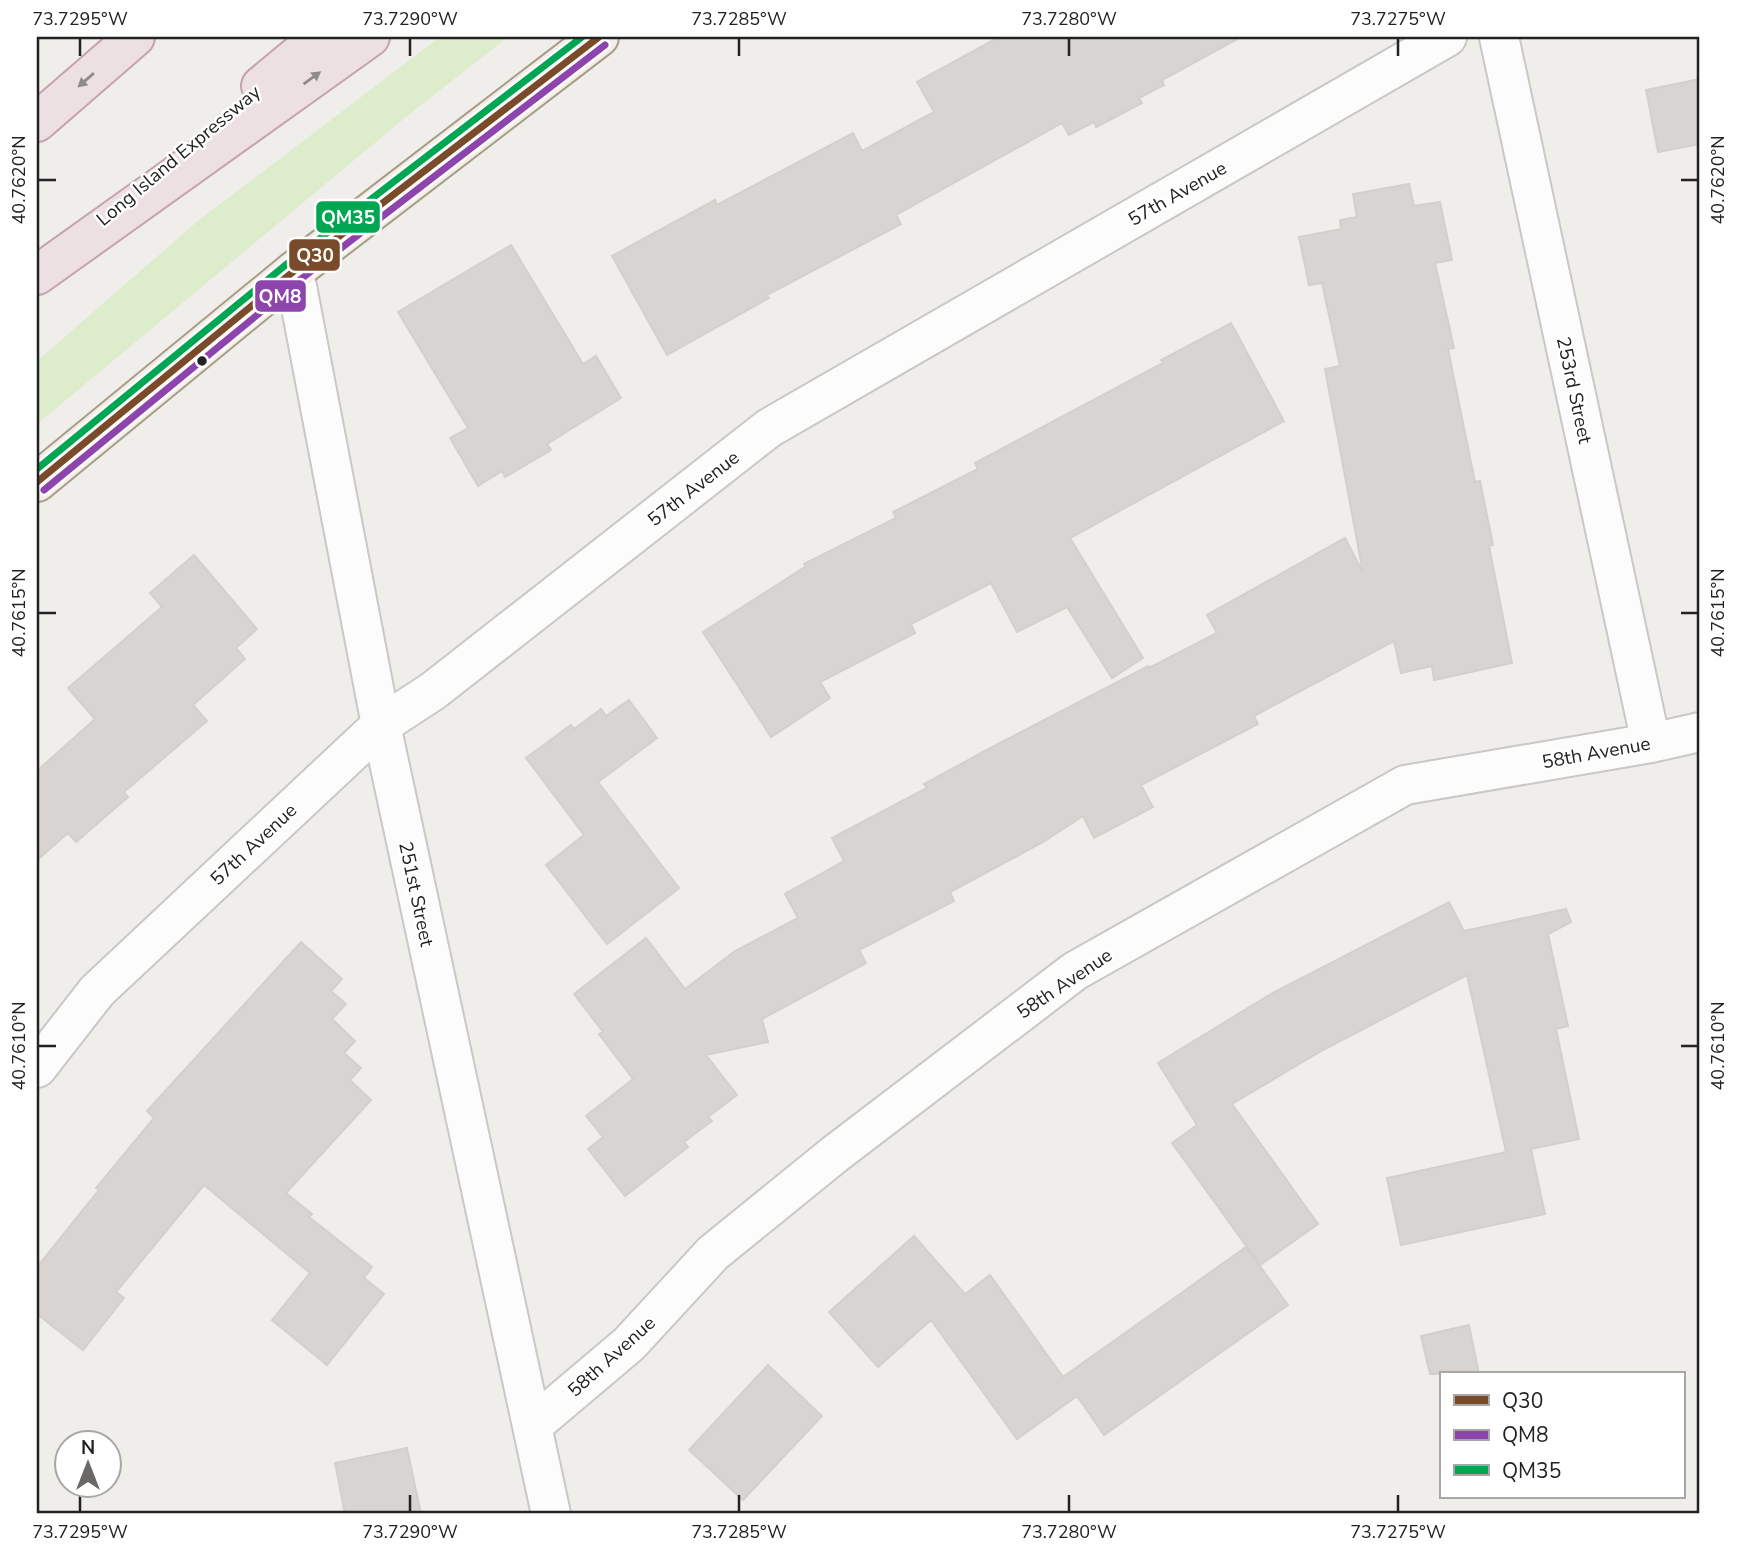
<svg xmlns="http://www.w3.org/2000/svg" width="1737" height="1551" font-family="'Nunito Sans',sans-serif">
<rect width="100%" height="100%" fill="#f0eeeb"/>
<!-- grass -->
<path fill="#ddeccb" d="M440,37h68l-102,80 -369,307v-63l162,-141z"/>
<!-- building -->
<path fill="#d7d4d2" stroke="#d3d0cc" stroke-width="2" d="M999,37h242l-79,43 2,5 -25,13 3,5 -46,24 -2,-5 -25,13 -7,-12 -166,92 5,9 -134,71 2,3 -102,57 -55,-99 103,-56 2,5 136,-72 9,18 72,-39 -17,-30z
M1700,79v65l-42,8 -12,-62z
M1409,184l5,22 26,-4 12,58 -17,3 19,85 -6,1 27,133 5,-1 13,64 -4,1 23,117 -78,17 -2,-14 -31,7 -7,-32 -140,75 4,8 -117,61 12,22 -59,31 -11,-22 -38,25 -95,51 4,9 -95,49 7,13 -104,56 6,23 -62,13 31,40 -29,22 4,4 -28,21 4,5 -63,49 -37,-47 15,-12 -17,-21 47,-37 -34,-45 4,-2 -29,-38 72,-56 39,51 50,-38 63,-33 -13,-24 59,-33 -12,-23 95,-50 -3,-4 72,-39 152,-79 1,2 68,-35 -10,-18 138,-77 18,35 -38,-204 15,-3 -18,-83 -13,2 -10,-48 42,-8 -1,-9 17,-3 -4,-23z
M511,245l72,119 13,-8 25,42 -74,46 4,6 -46,27 -3,-6 -24,15 -28,-48 18,-10 -70,-116z
M1231,323l53,98 -214,117 73,120 -31,20 -45,-71 -50,25 -26,-49 -80,41 4,9 -95,49 10,16 -59,39 -68,-105 102,-65 -1,-3 92,-46 -3,-6 85,-43 -3,-6 188,-100 -2,-3z
M194,555l63,74 -21,19 9,11 -52,46 14,16 -83,71 4,5 -52,45 -8,-9 -31,27v-89l58,-52 -27,-31 94,-81 -12,-14z
M629,700l28,38 -59,44 81,106 -72,56 -61,-79 38,-30 -58,-77 45,-33 3,4 27,-20 5,7z
M1449,902l15,29 102,-22 5,13 -23,12 20,92 -12,3 23,110 -48,10 14,65 -144,31 -14,-67 119,-26 -39,-177 -144,75 -91,54 86,120 -58,41 -88,-122 25,-18 -39,-62 111,-68z
M301,942l41,37 -11,12 15,13 -14,15 23,22 -11,12 17,15 -11,12 21,20 -85,93 26,21 -3,3 63,50 -8,11 20,16 -57,71 -55,-45 38,-47 -106,-88 -88,107 8,6 -41,52 -46,-36v-47l62,-77 -3,-2 58,-70 -7,-7z
M914,1236l51,58 25,-19 73,102 183,-130 42,58 -184,130 -27,-39 -60,43 -86,-119 -53,47 -49,-55z
M1469,1325l10,49h-49l-9,-38z
M768,1365l54,51 -79,84 -54,-50z
M407,1448l14,66h-76l-10,-51z"/>
<g fill="none" stroke-linecap="round" stroke-linejoin="round">
<!-- minor casing -->
<g stroke="#c9c8c7" stroke-width="42">
<path id="minor" d="M1499,37l152,706
M294,271l87,454 170,789
M37,1068l60,-77 284,-266 52,-34 336,-263 678,-391
M532,1426l97,-82 84,-91 122,-99 240,-183 330,-186 246,-42 49,-11"/>
</g>
<!-- major casing -->
<g stroke="#a79c86" stroke-width="42">
<path id="major" d="M37,482l257,-211 305,-234"/>
</g>
<!-- highway casing -->
<g stroke="#c5a2ac" stroke-width="42">
<path id="highway" d="M261,86l59,-49
M37,122l98,-85
M37,275l333,-238"/>
</g>
<!-- minor -->
<use href="#minor" stroke="#fdfcfc" stroke-width="38"/>
<!-- major -->
<use href="#major" stroke="#f3ede7" stroke-width="38"/>
<!-- highway -->
<use href="#highway" stroke="#ece0e2" stroke-width="38"/>
<!-- bus-1 casing -->
<g stroke="#fff" stroke-width="12">
<path id="bus-1" d="M37,482l257,-211 305,-234"/>
</g>
<!-- bus-2 casing -->
<g stroke="#fff" stroke-width="12">
<path id="bus-2" d="M44,490l257,-211 304,-234"/>
</g>
<!-- bus-3 casing -->
<g stroke="#fff" stroke-width="12">
<path id="bus-3" d="M37,469l251,-206 294,-226"/>
</g>
<!-- bus-1 -->
<use href="#bus-1" stroke="#7a4b2a" stroke-width="7"/>
<!-- bus-2 -->
<use href="#bus-2" stroke="#8e44ad" stroke-width="7"/>
<!-- bus-3 -->
<use href="#bus-3" stroke="#00a651" stroke-width="7"/>
</g>
<!-- one-way arrows -->
<defs><path id="oneway-solid" d="M-6-.8H1V-3.2L6.5 0L1 3.2V.8H-6Z" transform="scale(1.75)"/></defs>
<g fill="#918a8c">
<use href="#oneway-solid" transform="translate(312 78) rotate(-36)"/>
<use href="#oneway-solid" transform="translate(86 80) rotate(139)"/>
</g>
<!-- ticks -->
<path fill="none" stroke="#222" stroke-width="2.5" d="M80,38v18M410,38v18M739,38v18M1069,38v18M1398,38v18M38,180h18M1681,180h17M38,613h18M1681,613h17M38,1046h18M1681,1046h17M80,1495v17M410,1495v17M739,1495v17M1069,1495v17M1398,1495v17"/>
<!-- markers -->
<circle fill="#222" stroke="#fff" stroke-width="2.5" cx="202" cy="361" r="6"/>
<g text-anchor="middle" stroke-width="5" stroke-linejoin="round" paint-order="stroke">
<!-- street labels -->
<g font-size="19" fill="#222" stroke="#fff">
<text transform="translate(178 155) rotate(-40)" y="7">Long Island Expressway</text>
<text transform="translate(1177 193) rotate(-30)" y="7">57th Avenue</text>
<text transform="translate(1575 390) rotate(78)" y="7">253rd Street</text>
<text transform="translate(693 488) rotate(-38)" y="7">57th Avenue</text>
<text transform="translate(1596 752) rotate(-10)" y="7">58th Avenue</text>
<text transform="translate(253 844) rotate(-43)" y="7">57th Avenue</text>
<text transform="translate(417 894) rotate(78)" y="7">251st Street</text>
<text transform="translate(1064 983) rotate(-34)" y="7">58th Avenue</text>
<text transform="translate(611 1356) rotate(-42)" y="7">58th Avenue</text>
</g>
</g>
<g stroke="#fff" stroke-width="2.5">
<rect x="315" y="200" width="66" height="34" rx="7" fill="#00a651"/>
<rect x="288" y="238" width="53" height="34" rx="7" fill="#7a4b2a"/>
<rect x="254" y="279" width="53" height="34" rx="7" fill="#8e44ad"/>
</g>
<g font-size="19" text-anchor="middle" font-weight="bold" fill="#fff">
<text x="348" y="224">QM35</text>
<text x="315" y="262">Q30</text>
<text x="280" y="303">QM8</text>
</g>
<!-- border -->
<rect width="1737" height="1551" fill="none" stroke="#ffffff" stroke-width="77"/>
<!-- legend -->
<rect x="1440" y="1372" width="245" height="126" fill="#ffffff" stroke="#a7a7a7" stroke-width="2"/>
<rect x="1454" y="1395" width="35" height="10" fill="#7a4b2a" stroke="#a7a7a7" stroke-width="2"/>
<text x="1502" y="1408" font-size="21" fill="#222222">Q30</text>
<rect x="1454" y="1430" width="35" height="10" fill="#8e44ad" stroke="#a7a7a7" stroke-width="2"/>
<text x="1502" y="1442" font-size="21" fill="#222222">QM8</text>
<rect x="1454" y="1465" width="35" height="10" fill="#00a651" stroke="#a7a7a7" stroke-width="2"/>
<text x="1502" y="1478" font-size="21" fill="#222222">QM35</text>
<!-- north arrow -->
<g transform="translate(88 1464)"><circle r="33" fill="#ffffff" stroke="#a7a7a7" stroke-width="2"/>
<path d="M0-5L12 26L0 18L-12 26Z" fill="#6a6968"/>
<text y="-10" font-size="19" font-weight="bold" text-anchor="middle" fill="#222222">N</text>
</g>
<rect x="38" y="38" width="1660" height="1474" fill="none" stroke="#222" stroke-width="2.5"/>
<g font-size="18" text-anchor="middle" fill="#222">
<text x="80" y="25">73.7295°W</text>
<text x="410" y="25">73.7290°W</text>
<text x="739" y="25">73.7285°W</text>
<text x="1069" y="25">73.7280°W</text>
<text x="1398" y="25">73.7275°W</text>
<text transform="translate(19 180) rotate(-90)" y="6">40.7620°N</text>
<text transform="translate(1718 180) rotate(-90)" y="6">40.7620°N</text>
<text transform="translate(19 613) rotate(-90)" y="6">40.7615°N</text>
<text transform="translate(1718 613) rotate(-90)" y="6">40.7615°N</text>
<text transform="translate(19 1046) rotate(-90)" y="6">40.7610°N</text>
<text transform="translate(1718 1046) rotate(-90)" y="6">40.7610°N</text>
<text x="80" y="1538">73.7295°W</text>
<text x="410" y="1538">73.7290°W</text>
<text x="739" y="1538">73.7285°W</text>
<text x="1069" y="1538">73.7280°W</text>
<text x="1398" y="1538">73.7275°W</text>
</g>
</svg>
